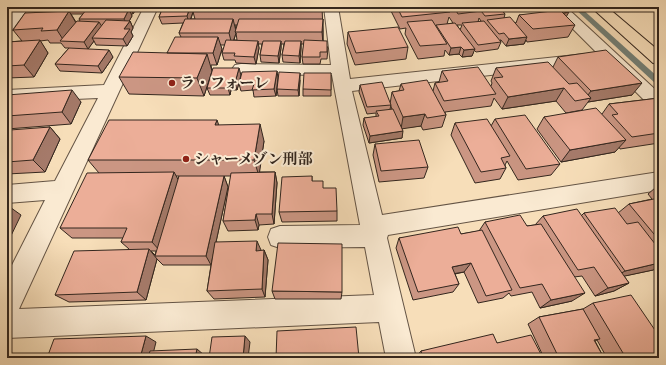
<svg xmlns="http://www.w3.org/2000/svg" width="666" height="365" font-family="'IM FELL Double Pica','Noto Serif JP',serif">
<rect width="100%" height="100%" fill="#f7deb9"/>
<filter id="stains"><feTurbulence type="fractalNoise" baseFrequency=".005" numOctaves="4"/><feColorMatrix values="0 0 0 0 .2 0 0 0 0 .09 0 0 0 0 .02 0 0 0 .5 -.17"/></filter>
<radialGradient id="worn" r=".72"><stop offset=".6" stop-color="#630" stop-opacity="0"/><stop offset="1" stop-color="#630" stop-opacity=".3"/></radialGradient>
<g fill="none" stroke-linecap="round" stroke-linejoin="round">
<!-- stream -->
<path fill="#738077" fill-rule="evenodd" d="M573,7h7l79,71v7l-3,-1z"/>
<!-- minor casing -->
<g stroke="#645445" stroke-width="2">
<path id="minor" d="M15,7h14l-17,23 -5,2v-15z
M144,7h14l-139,302 355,-14 -9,-48 -85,1 -9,-3 -3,-8 3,-8 9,-3 80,-1 -28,-150 -91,-1 -6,-1 -3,-4 3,-4 6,-1 90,1 -7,-58h14l12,72 235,-25 6,1 2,4 -2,4 -6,1 -233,27 30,124 277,-43v18l-271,45 -1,3 29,120h-30l-7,-36 -372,16v-63l38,-75 -38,3v-18l48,-4 43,-83 -91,4v-12l97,-5z
M551,7h15l93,86v17l-7,-2z"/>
</g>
<!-- major casing -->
<g stroke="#33261e" stroke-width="2">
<path id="major" d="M591,7h16l52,44v13l-6,-1z"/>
</g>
<!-- minor -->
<use href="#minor" fill="#faead2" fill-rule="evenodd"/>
<!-- major -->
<use href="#major" fill="#f7deb9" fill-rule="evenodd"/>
</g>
<!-- wall -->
<path fill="#cb9683" stroke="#33261e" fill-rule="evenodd" d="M31,7h106l-4,7h-2l1,2 -3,5h1l3,7 -2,4 2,4 -6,10 -31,-1 -2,-4 -6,8 25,8 -11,16 -42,-2 -5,-7 14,-16h-4l-4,-5h-11l-2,-3 -8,1 8,12 -14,24 -27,1v-36l15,-1 -9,-11 22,-17zM71,14h12l-4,5 1,2 -4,1z
M163,7h159l1,24v9l5,8 -1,11h-6l-1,5h-17l-1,-7 2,-13h-3v4l-1,15 -17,-1 -1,-7 2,-11h-3v4l-2,15 -18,-1 -1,-7 2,-11h-4l1,4 -3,16 -20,-1 -1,-3h-11l-2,-7 3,-8h-5l2,4 -5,16h-6l1,6 -8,25 -75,-2 -10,-17 48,-24 14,-16 -2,-4 4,-10 -21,1 -3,-7zM193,12l2,7h-4zM235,25h2l-1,5zM236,33l1,7h-3z
M389,7h110l6,7 -1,4 12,5 3,-8 47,1 9,9 -7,12 -41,5 -1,-2 -2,4 -18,2 -5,-6h-1l1,2 -3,7 -22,3 -2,-2 -2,6 -10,1 -3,-3 -10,1 -4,-5 -1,6 -26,3 -13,-25 1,-6 -6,1zM449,17l4,6 -6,1zM479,18l2,3 -3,1zM457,25h5l-2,5z
M348,32l60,15 -2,12 -51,6 -8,-21z
M558,57l74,38 -44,7 -6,8 -16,3 -10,-12 -54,8 -8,-11 -3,8 -46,6 1,3 -4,12 -19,3 -2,-4 -19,2v10l-33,5 -6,-18 1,-7 12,-1v-4l-9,1 -8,-22 1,-7 31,20 -1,4h2l-2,-5 2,-12 7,-1 2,-7 32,7 2,-8 4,-1 3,-11 49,15 1,-3 -1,-2 5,-13 57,-1z
M331,73v23h-28v-7z
M241,75l-4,15h-6l-1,5h-20l-3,-7z
M278,78l-2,18 -22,1 -1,-7 -12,1 -2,-7z
M300,80l-1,16h-21l-1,-7z
M7,95l74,7 -10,22 -64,5z
M659,98v45l-39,6 -1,-2 -4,5 -54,10 -24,-33 7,-12 58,-3 7,-10z
M495,119l65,45 -9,11 -33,5 -11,-19 -2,4 1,3 -6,11 -25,4 -24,-48 4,-12 36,3z
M218,125l46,16 -5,31h16l2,11 -3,41 -15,1 -1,5 -30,1 -5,-10 8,-45h-7l4,11 -12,55 45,9 3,-1 4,10 -3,37 -51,2 -7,-8 4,-26h-48l-6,-6 -11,41 -77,2 -14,-7 74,-46 -8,-7 2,-4h-51l-12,-10 39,-55 -11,-13zM176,176h3l-1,4zM151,251h5l-1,4z
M50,127l10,12 -15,33 -38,2v-40z
M375,144l53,23 -4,11 -45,4 -6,-27z
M312,176v5l25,30v10l-55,1 -3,-10z
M659,187v80l-6,3 -29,6 5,7 -15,8 -19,5 -13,-20 -8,1 -2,24 -32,7 -8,-16 -21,4 -2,-3 -6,5 -25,5 -14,-31 -9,2 4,10 -6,8 -40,8 -17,-52 3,-10 62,-4 18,-3 6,-9 42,4 8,-1 8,-9h38l3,-3h34l11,-9 23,-5 -4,-5 7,-6z
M272,291l70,1 -1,7h-66z
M593,303l66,55h-52l-10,-18 -2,1 9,17h-60l-16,-34 11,-7 44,-8z
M497,343l46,15h-128l6,-7z"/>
<!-- shaded-wall -->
<path fill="#a57a6a" stroke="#33261e" d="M86,7h8l-5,1 2,3 -1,2z
M130,7h7l-4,7z
M190,7h1l2,5 -4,11 -2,-7z
M129,9l3,7 -5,9 3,-4 3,7 -2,4 2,4 -6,10 -4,-7 1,-10 3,-4 -3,-6z
M69,11l7,12 -12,18 -7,-11z
M569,12l-4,7 -5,-5z
M233,19l3,12 -1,1 1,1 -4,12 -3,-12z
M323,19v25l-1,-12z
M99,22l4,6 -11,10 2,3 -6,8 -4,-7z
M218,37l4,12 -5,16 -4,-12z
M527,37l-3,7 -18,2 3,-7z
M40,40l8,13 -14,24 -10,-12z
M258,41l1,7 -3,16 -2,-7z
M281,41v7l-2,15 -1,-7z
M301,41v7l-1,15 -1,-7z
M461,47l-2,7 -10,1 2,-7z
M475,49l-3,7 -10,1 2,-7z
M109,50l4,7 -11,16 -4,-7z
M207,54l5,17 -8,25 -7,-18z
M239,68l2,7 -4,15 -2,-7z
M277,71l1,7 -2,18 -2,-7z
M300,73v7l-1,16 -1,-6z
M229,83l2,7 -1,5 -2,-7z
M642,83l-10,12 -44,7 3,-4 -6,1 6,-8z
M564,88l-8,13 -54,8 6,-12z
M72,90l9,12 -10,22 -9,-12z
M425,114l-4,12 -20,3 2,-12z
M217,120l6,17 -8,-12z
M260,124l4,17 -5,35 -5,-16z
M50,127l10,12 -15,33 -12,-12z
M403,131l-1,7 -33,5 1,-7z
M626,140l-11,12 -54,10 9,-12z
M174,172l6,11 -20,68 -8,-9z
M275,172l2,11 -3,41 -2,-10z
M224,176l4,11 -17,78 -5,-9z
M7,205l14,10 -14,29z
M256,214l3,11 -1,5 -3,-10z
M257,241l4,9 -1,10 -4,-9z
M149,249l8,10 -11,41 -9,-8z
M264,250l4,10 -3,37 -3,-8z
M471,263l-7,9 -18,3 6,-8z
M659,263v4l-6,3 -42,9 14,-8z
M629,283l-15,8 -19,5 13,-8z
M585,293l-13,8 -32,7 11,-8z
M146,336l10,6 -4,16h-12z
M245,336l5,6 -2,16h-5z
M197,349l7,6v3h-9z"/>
<!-- building -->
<path fill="#ecae98" stroke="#33261e" d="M90,7h38l-39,1z
M163,7h27l-3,9 -28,1z
M264,7h48l-48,2z
M397,7h49l4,5 -48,5z
M454,7h24l3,4 -23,3z
M478,7h21l6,7 -20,2z
M129,9l-5,10h-45l7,-9z
M564,9l5,3 -6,1 -3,-3h-4z
M560,10l15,15 -42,4 -14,-14z
M69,11l-12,19 -16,1 2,-3 -30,2 12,-17z
M510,17l17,20 -18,2 -5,-6 -5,1 -12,-14z
M185,19h48l-4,14h-50z
M239,19h84l-1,13h-87z
M106,20l24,1 -6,8h6l-7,10 -31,-1z
M432,20l15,24 -27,2 -13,-24z
M77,21l22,1 -15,20 -24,-1z
M484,21l17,21 -23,3 -16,-22z
M455,23l20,26 -11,1 -3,-3 -10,1 -15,-23z
M398,27l10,20 -52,6 -8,-21z
M175,37h43l-5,16h-46z
M40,40l-16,25 -17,1v-24z
M226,40l32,1 -4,16 -20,-1 1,-3h-13z
M304,40l23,1v11h-7v5h-18z
M263,41h18l-3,15 -18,-1z
M285,41h16l-2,15 -17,-1z
M69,48l40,2 -11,16 -43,-2z
M606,50l36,33 -51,8 -33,-34z
M133,52l74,2 -10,24 -78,-1z
M548,62l21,22 8,-1 14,15 -16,3 -11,-13 -56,9 -14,-19 9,-1 -7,-9z
M478,67l18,27 -52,7 -9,-18 13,-2 -6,-10z
M213,68h26l-4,15h-6l-1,5h-21z
M277,71l-3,18 -22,1 2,-6h-15l3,-12z
M279,72l21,1 -2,17 -21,-1z
M304,73h27v17l-28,-1z
M427,80l19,35 -19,3 -2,-4 -22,3 -11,-25 12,-2 -3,-6z
M382,82l9,23 -24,2 -7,-22z
M72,90l-10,22 -55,4v-21z
M659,98v35l-27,4 -20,-22 6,-1 -9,-10z
M596,108l30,32 -56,10 -26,-33z
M393,109l10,22 -33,5 -6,-18 15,-2 -3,-5z
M525,115l35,49 -34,5 -31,-50z
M487,119l23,37 -9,2 5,10 -25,4 -26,-49z
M109,120h108l-2,5 45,-1 -6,36h-166z
M50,127l-17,33 -26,2v-28l3,-4z
M419,140l9,27 -47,4 -6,-27z
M174,172l-22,70h-31l6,-14h-67l27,-55z
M275,172l-3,42h-16l-1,6 -32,1 8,-48z
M179,176h45l-18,80h-51z
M312,176v5h11v7h13l1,23 -58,1 3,-35z
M659,187v5l-4,-4z
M659,198v42l-30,-36z
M615,208l12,16 11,-2 21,27v14l-34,8 -41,-58z
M577,209l52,74 -21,5 -14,-21 -16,3 -35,-54z
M520,215l7,11 14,-2 44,69 -34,7 -9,-16 -22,4 -35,-66z
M458,227l3,7 21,-4 30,60 -26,6 -15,-33 -19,4 7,17 -41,8 -19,-54z
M257,241l-1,10 8,-1 -2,39 -55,2 8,-49z
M278,243l64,1v48l-70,-1z
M149,249l-12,43 -82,3 19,-44z
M631,295l28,41v22h-33l-33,-55z
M583,309l17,30 -6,1 10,18h-45l-20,-41z
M356,327l3,31h-83l1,-27z
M493,334l4,9 34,-8 12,23h-120l-2,-7z
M146,336l-6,22h-93l7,-19z
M245,336l-2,22h-34l3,-21z
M197,349l-2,9h-47l2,-7z"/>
<!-- markers -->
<g fill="#8f2418" stroke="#faead2" stroke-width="1.5">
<circle cx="172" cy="83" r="4"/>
<circle cx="186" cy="159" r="4"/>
</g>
<g text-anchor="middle" stroke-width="4" stroke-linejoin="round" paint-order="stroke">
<!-- poi labels -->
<g font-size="15" font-weight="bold" fill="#33261e" stroke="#faead2" text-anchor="start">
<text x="180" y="88">ラ・フォーレ</text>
<text x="194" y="164">シャーメゾン刑部</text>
</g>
</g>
<!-- margin -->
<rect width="666" height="365" fill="none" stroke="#f7deb9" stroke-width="24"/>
<rect x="8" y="8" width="650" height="349" fill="none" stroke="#33261e" stroke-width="2"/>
<rect x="12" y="12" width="642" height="341" fill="none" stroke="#33261e"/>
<rect width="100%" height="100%" filter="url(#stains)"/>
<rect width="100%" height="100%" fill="url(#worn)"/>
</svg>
